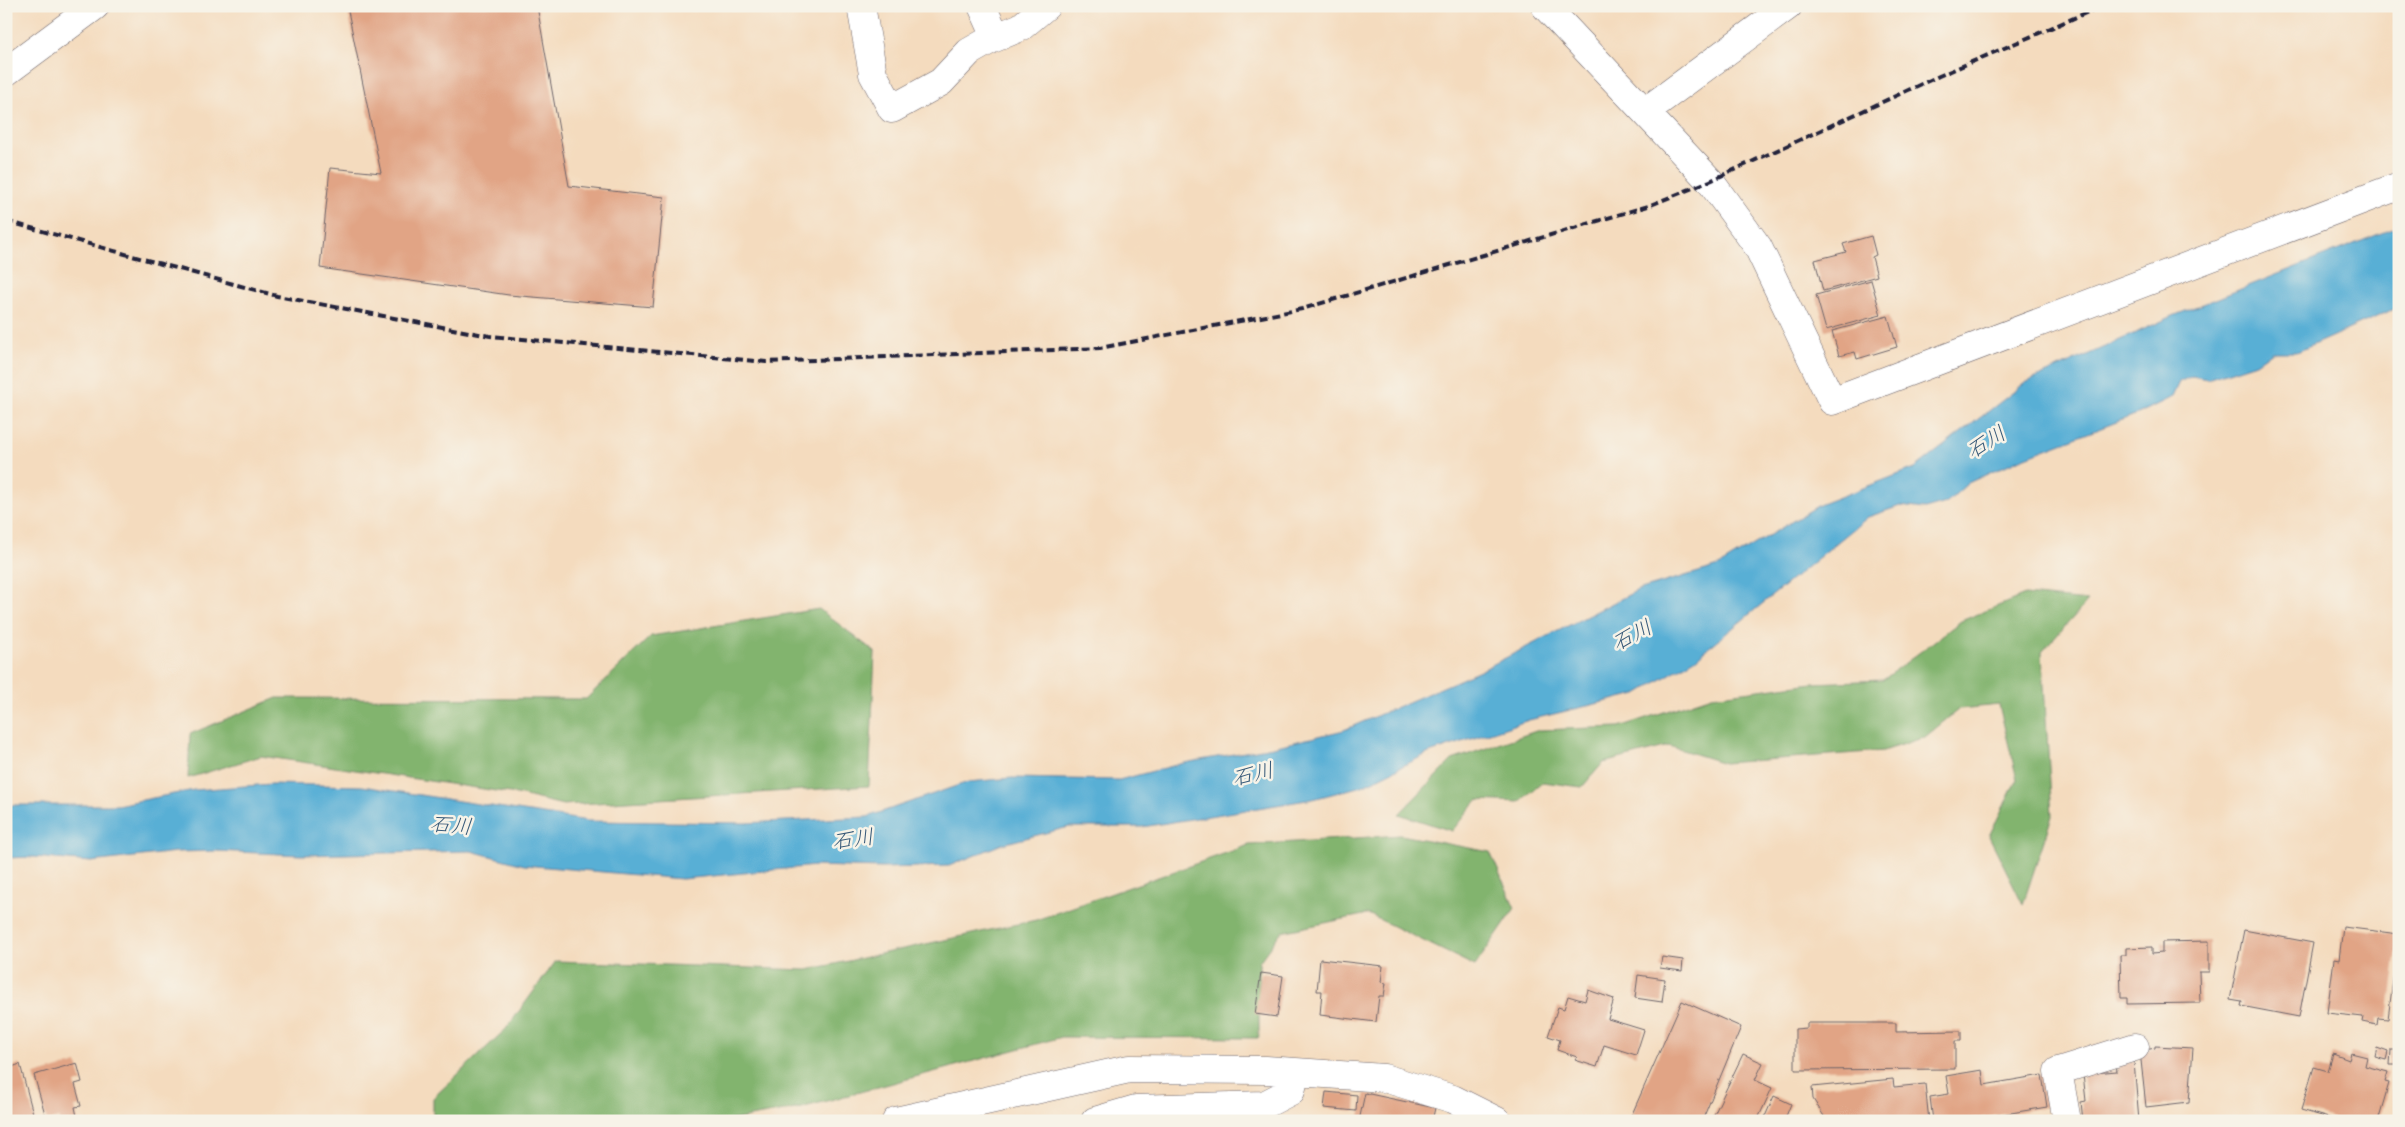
<svg xmlns="http://www.w3.org/2000/svg" width="2405" height="1127" font-family="'Indie Flower','Klee One',sans-serif">
<rect width="100%" height="100%" fill="#f7f3e8"/>
<filter id="ink" filterUnits="userSpaceOnUse"><feTurbulence type="fractalNoise" baseFrequency=".02" numOctaves="2"/><feDisplacementMap in="SourceGraphic" scale="10" xChannelSelector="R" yChannelSelector="G"/><feConvolveMatrix kernelMatrix="1 2 1 2 8 2 1 2 1" color-interpolation-filters="sRGB"/></filter>
<filter id="wash" filterUnits="userSpaceOnUse"><feTurbulence type="fractalNoise" baseFrequency=".0096" numOctaves="4" result="noise"/><feDisplacementMap in="SourceGraphic" scale="20" xChannelSelector="R" yChannelSelector="G"/><feGaussianBlur stdDeviation="1.12" result="paint"/><feColorMatrix in="noise" values="0 0 0 0 0 0 0 0 0 0 0 0 0 0 0 0 0 1.4 0 .05"/><feComposite in="paint" operator="in"/></filter>
<g filter="url(#wash)">
<rect width="100%" height="100%" fill="#f4dbbe"/>
<!-- forest -->
<path fill="#82b46e" stroke="#526b54" d="M2025,595l63,6 -46,51 10,164 -29,88 -34,-68 28,-57 -18,-74 -40,4 -34,28 -42,14 -159,12 -55,-17 -66,17 -21,24 -39,-5 -24,20 -42,-2 -25,31 -53,-17 53,-54 87,-30 80,-3 93,-31 101,-13 70,-3 78,-59z
M819,609l56,43 -6,134 -306,19 -46,-11 -256,-38 -73,22 2,-44 87,-36 309,1 65,-63z
M1401,835l89,17 25,56 -40,58 -107,-52 -87,18 -22,30v76l-197,-1 -261,71 -73,13h-295v-23l73,-69 50,-68 251,9 229,-50 213,-75z"/>
<!-- water -->
<path fill="#59afd5" stroke="#3e6888" d="M2399,226v81l-102,45h-25l-16,11 -49,16 -15,-3 -13,6 -7,15 -32,16 -122,47 -50,23 -22,20 -21,6 -25,-3 -32,11 -173,142 -58,35 -108,26 -100,33 -67,33 -49,13 -171,28h-73l-67,17 -53,22 -66,2 -68,-2 -133,13 -158,-14 -53,-14 -170,4 -85,-4 -40,1 -85,10 -57,-5 -28,1v-53h111l77,-15 77,-6 91,2 226,35 157,2 122,-6 101,-35 44,-4 107,2 65,-17 89,-16 71,-17 136,-59 158,-81 81,-24 100,-61 96,-37 110,-85 148,-67z"/>
<g id="blocks">
<!-- building -->
<path fill="#e1a485" d="M347,6h190l32,180 95,11 -11,110 -144,-12 -189,-27 10,-100 51,5z
M1871,236l5,19 -4,2 5,19 -54,15 -8,-31 31,-8 -3,-8z
M1871,280l10,35 -55,15 -10,-35z
M1888,316l9,31 -40,12 -2,-7 -16,4 -7,-25z
M2343,927l56,7 -11,85 -10,-1 -1,7 -15,-3 1,-5 -36,-4 7,-54 5,1z
M2244,930l69,13 -14,74 -58,-11 1,-4 -12,-2z
M2209,941v31h-10l1,31 -73,1v-6h-6l-1,-43h6v-7l26,-1v7l10,-1v-11z
M1662,957l21,3 -1,11 -22,-3z
M1320,959l63,7 -2,16 5,1 -2,13h-5l-3,26 -56,-7 2,-24h-5z
M1261,973l22,3 -6,41 -22,-3z
M1638,975l27,4 -3,23 -27,-4z
M1588,990l26,9 -6,20 36,11 -8,25 -32,-10 -7,22 -22,-7 2,-3 -20,-7 3,-10 -12,-4 10,-29 6,2 4,-13 17,5z
M1682,1001l59,26 -39,94h-73z
M1807,1023h89v9l65,-1v10h-6v28l-160,1v-41l12,-1z
M2155,1046l38,2 -4,54 -43,5 -6,-56 15,-3z
M2377,1048l11,4 -2,8 -11,-3z
M2391,1050h8v15h-9z
M2351,1053l16,4 -2,9 23,6 -3,10 4,1 -11,38h-39l-38,-11 13,-43 14,4 5,-17 16,6z
M1743,1054l20,9 -8,17 17,8 -15,33h-46z
M10,1060l2,7 8,-3 15,57h-29v-60z
M2134,1062l5,59h-56l-2,-19 5,-1 -3,-27 34,-3 -1,-7z
M77,1063l5,19 -7,2 6,22 -6,1 3,14h-19v-3l-12,3 -13,-46z
M1982,1070l2,15 58,-10 5,32 -84,14h-30l-3,-24 19,-3 -3,-18z
M1893,1079l1,8 31,-3 4,37h-102l-14,-22 -1,-12z
M1326,1092l31,3 -1,16 -32,-3z
M1365,1093l70,15 -3,13h-73z
M1774,1096l17,8 -7,17h-21z"/>
</g>
</g>
<g filter="url(#ink)">
<use href="#blocks" fill-opacity="0" stroke="#6c6369" stroke-width="1"/>
<g fill="none" stroke-linecap="round" stroke-linejoin="round">
<!-- minor casing -->
<g stroke="#6c6369" stroke-width="29">
<path id="minor" d="M861,6l12,68 19,35 49,-27 28,-30 21,-12 31,-13 25,-21
M982,6l14,31
M1545,6l165,175 48,66 74,154 567,-215
M6,72l89,-66
M1646,111l142,-105
M896,1121l233,-52 137,1 118,8 69,21 44,22
M1095,1121l41,-12 128,-4 27,-14 5,-19
M2067,1121l-9,-50 77,-24"/>
</g>
<!-- minor -->
<use href="#minor" stroke="#fff" stroke-width="28"/>
<!-- rail -->
<path stroke="#22223b" stroke-width="4" stroke-dasharray="8 4" stroke-linecap="butt" d="M6,221l271,75 213,40 276,26 334,-14 202,-39 346,-103 62,-25 229,-105 163,-70"/>
</g>
</g>
<g text-anchor="middle" stroke-width="5" stroke-linejoin="round" paint-order="stroke">
<!-- water labels -->
<g font-size="21" font-style="italic" fill="#385a79" stroke="#f7f3e8">
<text transform="translate(1986 442) rotate(-32)" y="7">石川</text>
<text transform="translate(1632 635) rotate(-28)" y="7">石川</text>
<text transform="translate(1253 774) rotate(-13)" y="7">石川</text>
<text transform="translate(451 825) rotate(5)" y="7">石川</text>
<text transform="translate(853 839) rotate(-8)" y="7">石川</text>
</g>
</g>
<!-- margin -->
<rect width="2405" height="1127" fill="none" stroke="#f7f3e8" stroke-width="25"/>
</svg>
